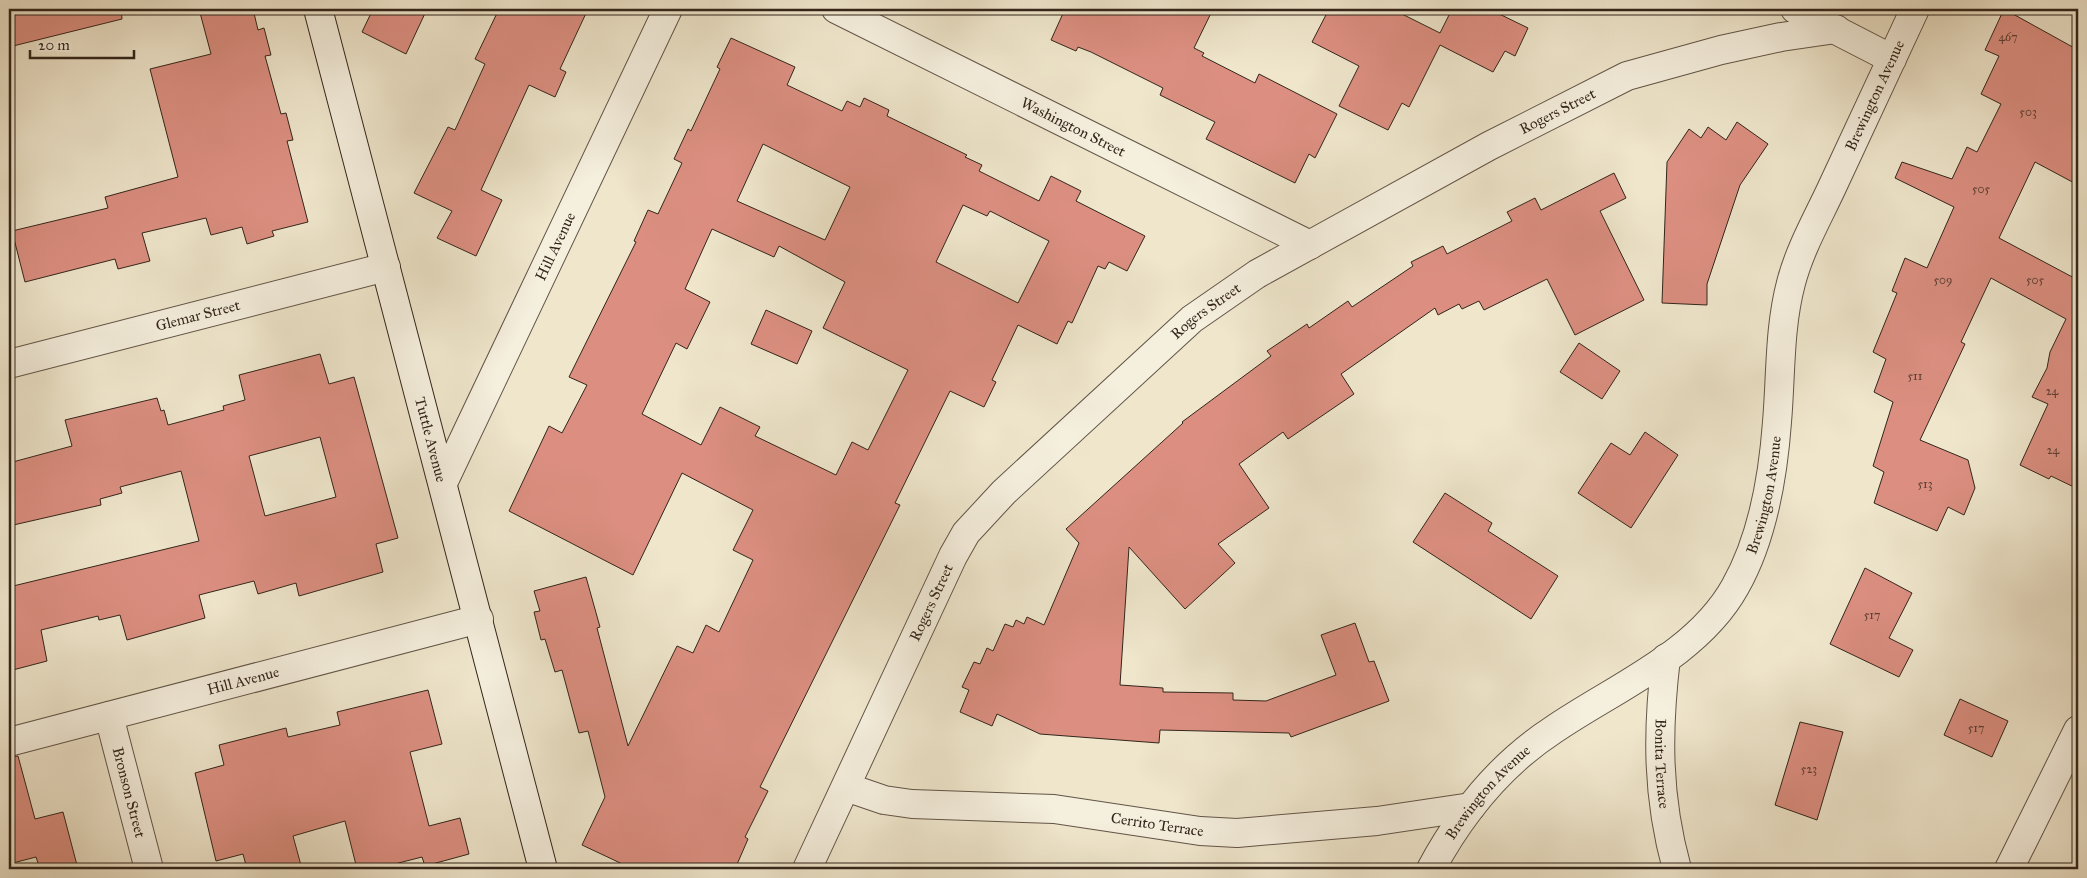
<svg xmlns="http://www.w3.org/2000/svg" width="2087" height="878" font-family="'IM FELL Great Primer',serif">
<rect width="100%" height="100%" fill="#efe6cc"/>
<filter id="stains"><feTurbulence type="fractalNoise" baseFrequency=".004" numOctaves="4"/><feColorMatrix values="0 0 0 0 .2 0 0 0 0 .09 0 0 0 0 .02 0 0 0 .5 -.17"/></filter>
<radialGradient id="worn" r=".72"><stop offset=".6" stop-color="#630" stop-opacity="0"/><stop offset="1" stop-color="#630" stop-opacity=".3"/></radialGradient>
<!-- building -->
<path fill="#dc8f81" stroke="#33251b" fill-rule="evenodd" d="M9,9h112l1,10 -113,28z
M199,9h54l5,21 6,-2 7,27 -6,1 16,58 5,-1 7,27 -6,1 21,81 -36,9 2,5 -27,8 -5,-17 -31,8 -5,-17 -64,15 8,28 -32,8 -3,-10 -90,23 -13,-51 96,-23 -3,-11 73,-20 -28,-108 61,-15z
M373,9h54l-21,45 -44,-22z
M499,9h89l-28,60 6,3 -11,25 -26,-12 -48,105 21,10 -26,56 -39,-18 15,-27 -38,-18 34,-66 7,3 30,-66 -10,-5z
M1065,9h148l-19,39 10,5 -2,3 53,27 4,-9 78,40 -22,44 -6,-4 -14,29 -89,-44 9,-17 -55,-27 3,-7 -72,-36 -13,-5 -2,4 -25,-11z
M1329,9h63l48,24 12,-24h37l39,19 -13,28 -10,-5 -12,21 -53,-27 -31,62 -7,-4 -14,27 -49,-24 20,-40 -47,-24z
M2004,9l74,41v135l-43,-23 -36,76 79,42v209l-27,-13 -2,3 -29,-14 28,-61 -16,-7 15,-29 3,-16 16,-33 -75,-41 -30,64 4,2 -45,96 48,20 7,28 -11,27 -16,-8 -11,24 -63,-28 10,-31 -11,-6 20,-64 -19,-10 12,-33 -13,-7 24,-59 -5,-2 13,-33 22,10 27,-61 -59,-29 7,-16 50,17 15,-32 10,5 24,-48 -20,-10 18,-38 -14,-6z
M731,38l64,29 -8,18 55,26 5,-10 13,6 4,-9 25,12 -2,6 80,39 -2,2 17,8 -3,6 60,30 12,-25 30,15 -5,10 69,35 -18,35 -18,-9 -4,7 -7,-3 -26,57 -4,-2 -11,23 -39,-19 -26,55 4,2 -12,25 -34,-16 -55,112 5,2 -140,282 8,4 -23,46 3,2 -13,30h-102l-51,-24 23,-48 -17,-66 -9,2 -17,-63 -7,2 -10,-33 -4,1 -7,-28 6,-1 -6,-20 52,-14 14,50 -3,1 31,118 49,-100 16,7 13,-28 13,7 34,-72 -20,-10 20,-40 -71,-37 -49,102 -124,-64 40,-85 13,7 25,-48 -18,-8 67,-135 -2,-1 14,-31 10,4 24,-51 -8,-4 14,-30 3,2 29,-62 -3,-2zM763,144l87,43 -25,53 -88,-39zM963,205l24,11 3,-5 59,30 -31,62 -82,-41zM712,229l62,28 5,-11 66,36 -22,46 85,42 -40,80 -16,-8 -16,33 -81,-39 5,-9 -40,-20 -19,38 -59,-31 34,-71 11,6 23,-47 -25,-13z
M1737,122l31,22 -28,41 -33,99v21l-45,-2 5,-141 22,-33 12,9 7,-11 18,13z
M1614,173l12,25 -26,13 44,89 -69,35 -28,-56 -63,31 -5,-9 -17,8 -3,-5 -21,11 -3,-7 -94,66 13,20 -66,45 -5,-7 -44,32 30,44 -51,36 17,19 -50,46 -56,-62 -9,138 43,3v4l70,1v7l33,1 70,-26 -15,-40 34,-12 14,39 5,-1 15,40 -98,36 -2,-4 -129,-3 -1,13 -119,-9 -43,-20 -5,12 -32,-14 9,-22 -7,-3 12,-25 6,2 7,-16 6,3 12,-27 8,3 3,-7 8,4 3,-7 17,8 35,-82 -13,-14 117,-106 -1,-1 89,-66 -4,-5 40,-27 2,4 39,-27 4,6 61,-41 -2,-4 32,-16 4,8 65,-33 -5,-9 28,-14 6,12z
M766,310l46,21 -15,33 -46,-20z
M1579,343l41,28 -18,28 -42,-27z
M320,354l9,30 25,-7 44,161 -22,6 7,28 -84,24 -3,-13 -38,11 -4,-13 -55,14 6,23 -78,22 -7,-25 -21,5 -1,-4 -57,14 6,31 -38,10v-84l190,-46 -18,-70 -61,16 2,6 -22,6 1,6 -92,21v-63l63,-17 -7,-26 92,-22 4,13 3,-1 4,15 56,-15 -1,-4 22,-6 -6,-25zM320,437l16,60 -71,19 -16,-60z
M1645,432l33,23 -47,73 -53,-35 33,-50 19,12z
M1445,493l47,30 -4,8 70,45 -27,43 -118,-77z
M1865,568l47,25 -23,45 24,12 -14,27 -69,-33z
M428,690l14,54 -32,8 19,74 31,-8 9,36 -44,12 -3,-9 -47,12h-18l-12,-48 -52,15 9,33h-55l-4,-15 -27,7 -21,-88 29,-8 -5,-20 67,-17 2,9 52,-12 -3,-13z
M1960,699l48,22 -16,36 -48,-22z
M1800,722l43,10 -26,88 -42,-15z
M18,756l17,63 28,-7 15,57h-38l-4,-12 -27,7v-107z"/>
<g fill="none" stroke-linecap="round" stroke-linejoin="round">
<!-- street casing -->
<g stroke="#625547" stroke-width="30">
<g id="street">
<path id="s1" d="M836,9l474,236"/>
<path d="M1795,9l97,50"/>
<path id="s2" d="M9,364l377,-97"/>
<path id="s3" d="M443,483l225,-474"/>
<path id="s4" d="M1666,658c-9,74 -9,139 11,211"/>
<path id="s5" d="M109,716l40,153"/>
<path id="s6" d="M9,742l470,-123"/>
<path id="s7" d="M846,787l38,13 28,4 142,5 146,22 37,2 140,-12 94,-14"/>
<path id="s8" d="M807,869l146,-313 13,-23 38,-41 188,-173 65,-45 232,-128 138,-70 94,-26 60,-13 55,-8"/>
<path id="s9" d="M1431,869c29,-54 70,-105 122,-139 61,-42 144,-75 182,-143 28,-49 38,-110 42,-165 4,-46 2,-94 14,-139 9,-35 28,-67 43,-100 27,-58 54,-116 81,-174"/>
<path d="M2009,869l69,-139"/>
</g>
</g>
<!-- secondary casing -->
<g stroke="#33251b" stroke-width="30">
<g id="secondary">
<path id="s10" d="M318,9l225,860"/>
</g>
</g>
<!-- street -->
<use href="#street" stroke="#f5efde" stroke-width="28"/>
<!-- secondary -->
<use href="#secondary" stroke="#f5efde" stroke-width="28"/>
</g>
<g text-anchor="middle" stroke-width="4.5" stroke-linejoin="round" paint-order="stroke">
<!-- number labels -->
<g font-size="12" fill="#5d4034">
<text x="2008" y="41">467</text>
<text x="2028" y="116">503</text>
<text x="1981" y="193">505</text>
<text x="1943" y="284">509</text>
<text x="2035" y="284">505</text>
<text x="1915" y="380">511</text>
<text x="2052" y="395">24</text>
<text x="2053" y="454">24</text>
<text x="1925" y="488">513</text>
<text x="1872" y="619">517</text>
<text x="1976" y="732">517</text>
<text x="1809" y="773">523</text>
</g>
<!-- street labels -->
<g font-size="15" fill="#33251b" stroke="#f5efde">
<text dy="5" stroke="none"><textPath href="#s9" startOffset="938">Brewington Avenue</textPath></text>
<text dy="5" stroke="none"><textPath href="#s8" startOffset="1104">Rogers Street</textPath></text>
<text dy="5" stroke="none"><textPath href="#s1" startOffset="265">Washington Street</textPath></text>
<text dy="5" stroke="none"><textPath href="#s3" startOffset="262">Hill Avenue</textPath></text>
<text dy="5" stroke="none"><textPath href="#s8" startOffset="699">Rogers Street</textPath></text>
<text dy="5" stroke="none"><textPath href="#s2" startOffset="195">Glemar Street</textPath></text>
<text dy="5" stroke="none"><textPath href="#s10" startOffset="445">Tuttle Avenue</textPath></text>
<text dy="5" stroke="none"><textPath href="#s9" startOffset="518">Brewington Avenue</textPath></text>
<text dy="5" stroke="none"><textPath href="#s8" startOffset="294">Rogers Street</textPath></text>
<text dy="5" stroke="none"><textPath href="#s6" startOffset="242">Hill Avenue</textPath></text>
<text dy="5" stroke="none"><textPath href="#s4" startOffset="106">Bonita Terrace</textPath></text>
<text dy="5" stroke="none"><textPath href="#s5" startOffset="79">Bronson Street</textPath></text>
<text dy="5" stroke="none"><textPath href="#s9" startOffset="96">Brewington Avenue</textPath></text>
<text dy="5" stroke="none"><textPath href="#s7" startOffset="315">Cerrito Terrace</textPath></text>
</g>
</g>
<!-- margin -->
<rect width="2087" height="878" fill="none" stroke="#efe6cc" stroke-width="30"/>
<rect x="10" y="10" width="2067" height="858" fill="none" stroke="#33251b" stroke-width="2.5"/>
<rect x="15" y="15" width="2057" height="848" fill="none" stroke="#33251b"/>
<!-- scale -->
<path d="M30 50v8h104v-8" fill="none" stroke="#33251b" stroke-width="2.5"/>
<text x="38" y="50" font-size="15" fill="#33251b" stroke="#f5efde" stroke-width="4" paint-order="stroke">20 m</text>
<rect width="100%" height="100%" filter="url(#stains)"/>
<rect width="100%" height="100%" fill="url(#worn)"/>
</svg>
